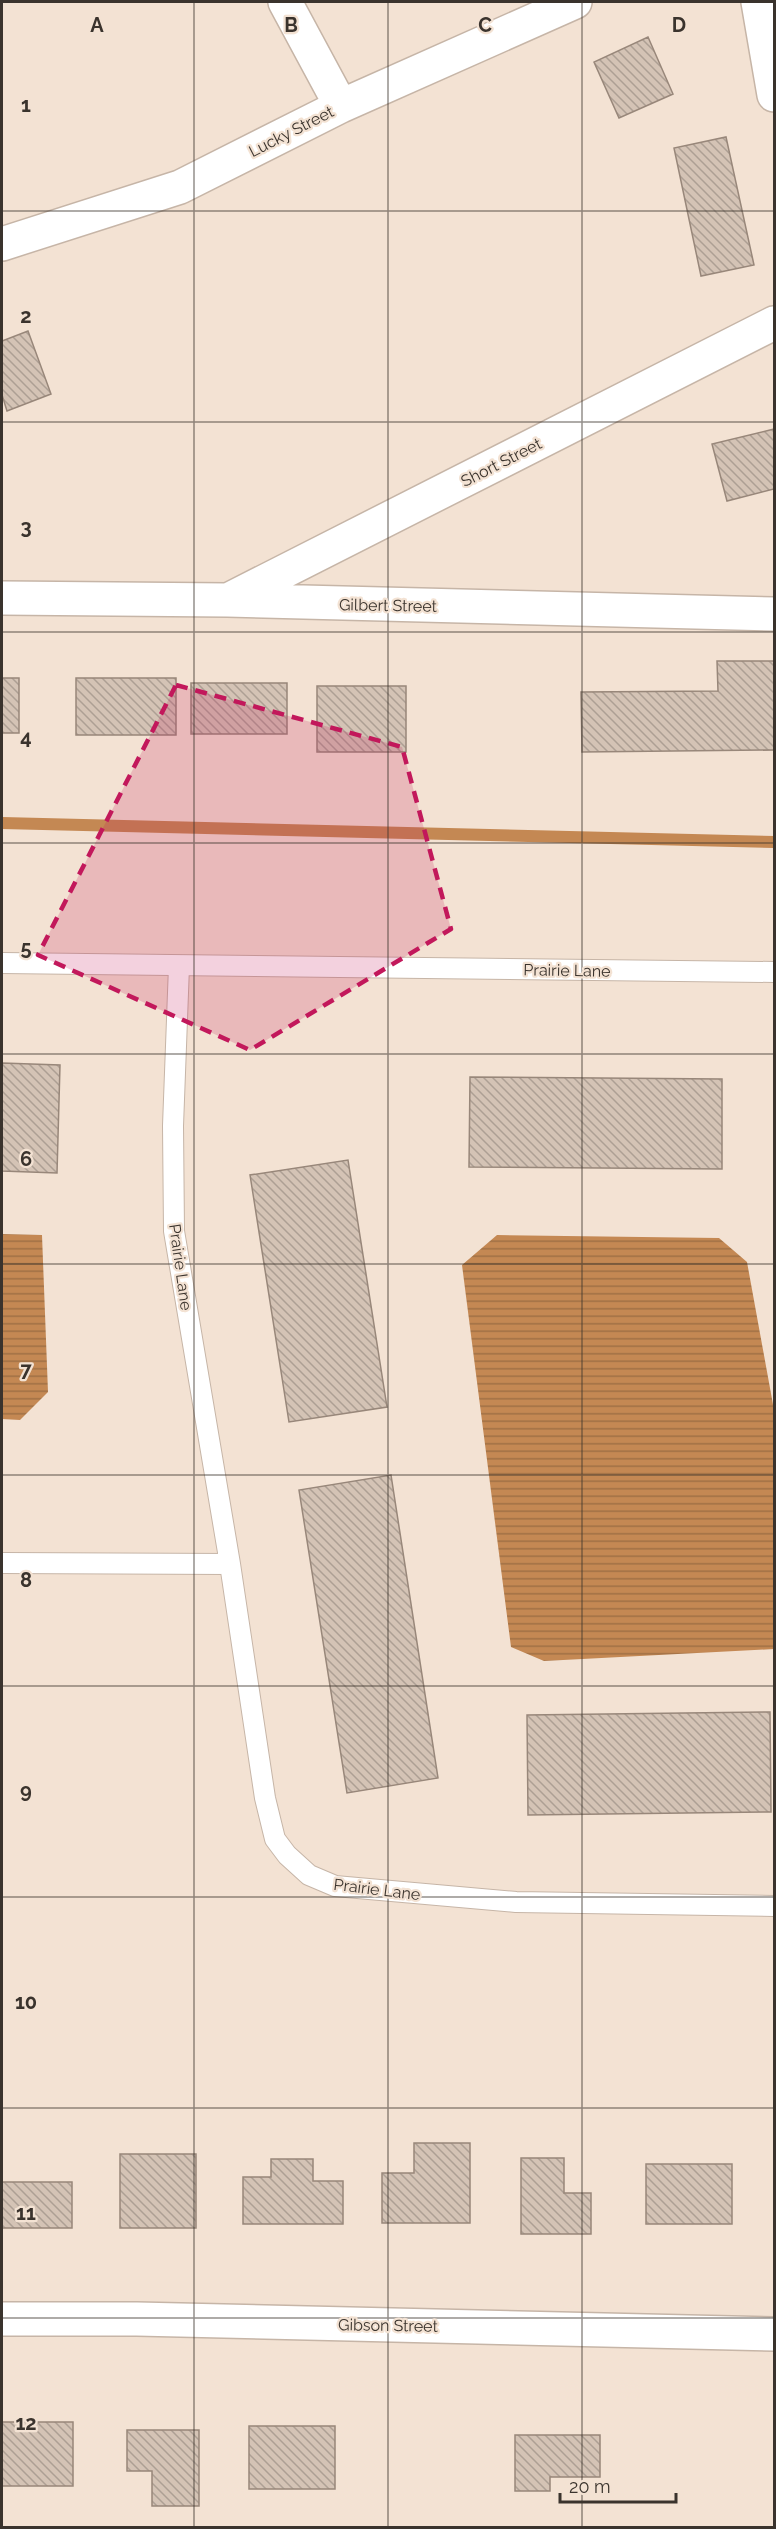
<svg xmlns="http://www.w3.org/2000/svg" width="776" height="2529" font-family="Raleway,sans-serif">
<defs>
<pattern id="water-rules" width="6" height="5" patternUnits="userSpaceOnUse" patternTransform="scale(1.5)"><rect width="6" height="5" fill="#c48853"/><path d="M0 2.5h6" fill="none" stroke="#a07045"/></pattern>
<pattern id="building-back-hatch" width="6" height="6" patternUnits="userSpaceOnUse" patternTransform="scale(1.5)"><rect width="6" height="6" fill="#d4c3b5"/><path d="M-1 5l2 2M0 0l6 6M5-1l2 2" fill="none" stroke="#ad9f94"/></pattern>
</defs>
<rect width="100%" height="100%" fill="#f3e2d3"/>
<!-- water -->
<path fill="url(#water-rules)" d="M2,1234l40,1 6,157 -28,28 -18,-1z
M497,1235l222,3 28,24 27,148v239l-230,12 -33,-14 -49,-382z"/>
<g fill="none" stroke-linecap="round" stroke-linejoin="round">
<!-- stream -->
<path stroke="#c48853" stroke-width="12" d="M2,823l772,19"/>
</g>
<!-- building -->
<path fill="url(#building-back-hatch)" stroke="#98877a" stroke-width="1.5" d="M648,37l25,57 -54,24 -25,-56z
M726,137l28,128 -53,11 -27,-128z
M28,331l23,63 -44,17 -5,-16v-54z
M774,429v60l-47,12 -15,-57z
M717,661h57v89l-192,2 -1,-60 137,-1z
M2,678h17v55h-17z
M76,678h100v57h-100z
M191,683h96v51h-96z
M317,686h89v66h-89z
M2,1063l58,2 -3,108 -55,-2z
M470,1077l252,2v90l-253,-2z
M348,1160l39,247 -98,15 -39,-247z
M391,1475l47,303 -91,15 -48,-303z
M770,1712l1,100 -243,3 -1,-100z
M414,2143h56v80h-88v-50h32z
M120,2154h76v74h-76z
M521,2158h43v35h27v41h-70z
M271,2159h42v22h30v43h-100v-47h28z
M646,2164h86v60h-86z
M2,2182h70v46h-70z
M2,2422h71v64h-71z
M249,2426h86v63h-86z
M127,2430h72v76h-47v-35h-25z
M515,2435h85v42h-50v14h-35z"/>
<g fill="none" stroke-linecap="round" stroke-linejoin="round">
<!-- lane casing -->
<g stroke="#c6b5a7" stroke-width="22">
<path id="lane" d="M2,963l772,9
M179,966l-6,160 1,105 56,333 35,234 10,41 12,16 22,20 26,11 181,16 258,4
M2,1563l228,1"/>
</g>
<!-- street casing -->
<g stroke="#c6b5a7" stroke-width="36">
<path id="street" d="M285,2l56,104
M758,2l16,93
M2,244l178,-57 161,-81 234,-104
M2,598l225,2 547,14
M230,599l544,-276
M2,2319h135l637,15"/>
</g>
<!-- lane -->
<use href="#lane" stroke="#fff" stroke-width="20"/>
<!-- street -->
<use href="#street" stroke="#fff" stroke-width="33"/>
</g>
<!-- marked area -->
<path fill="#c2185b" fill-opacity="0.2" stroke="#c2185b" stroke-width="4.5" stroke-dasharray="12 8" stroke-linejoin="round" d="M176,685l226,62 49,182 -201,121 -212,-95z"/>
<!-- grid -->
<path fill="none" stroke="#3a332d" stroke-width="1.5" stroke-opacity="0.55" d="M194,2v2526M388,2v2526M582,2v2526M2,211h772M2,422h772M2,632h772M2,843h772M2,1054h772M2,1264h772M2,1475h772M2,1686h772M2,1897h772M2,2108h772M2,2318h772"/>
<g text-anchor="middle" stroke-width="4.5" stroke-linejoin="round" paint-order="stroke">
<!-- street labels -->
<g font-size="16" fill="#3a332d" stroke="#f3e2d3">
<text transform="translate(291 131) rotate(-27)" y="6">Lucky Street</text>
<text transform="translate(501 462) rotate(-27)" y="6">Short Street</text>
<text transform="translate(388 605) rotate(1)" y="6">Gilbert Street</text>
<text transform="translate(567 970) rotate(1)" y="6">Prairie Lane</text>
<text transform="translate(181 1267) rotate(82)" y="6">Prairie Lane</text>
<text transform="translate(377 1889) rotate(7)" y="6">Prairie Lane</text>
<text transform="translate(388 2325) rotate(1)" y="6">Gibson Street</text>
</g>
</g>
<g font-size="20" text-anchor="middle" font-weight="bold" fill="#3a332d" stroke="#f3e2d3" stroke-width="4.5" stroke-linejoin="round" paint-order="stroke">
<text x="97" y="32">A</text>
<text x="291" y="32">B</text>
<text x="485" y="32">C</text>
<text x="679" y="32">D</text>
<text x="26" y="112">1</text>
<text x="26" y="323">2</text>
<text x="26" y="534">3</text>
<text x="26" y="744">4</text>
<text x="26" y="955">5</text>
<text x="26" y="1166">6</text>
<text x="26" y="1377">7</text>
<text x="26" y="1587">8</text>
<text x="26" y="1798">9</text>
<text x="26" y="2009">10</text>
<text x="26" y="2220">11</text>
<text x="26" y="2430">12</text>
</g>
<!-- border -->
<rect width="776" height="2529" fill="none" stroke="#3a332d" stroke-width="6"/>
<!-- scale -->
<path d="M560 2493v9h116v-9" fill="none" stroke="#3a332d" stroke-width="3"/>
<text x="569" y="2493" font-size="18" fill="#3a332d" stroke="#f3e2d3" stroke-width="4.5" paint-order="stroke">20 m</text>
</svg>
